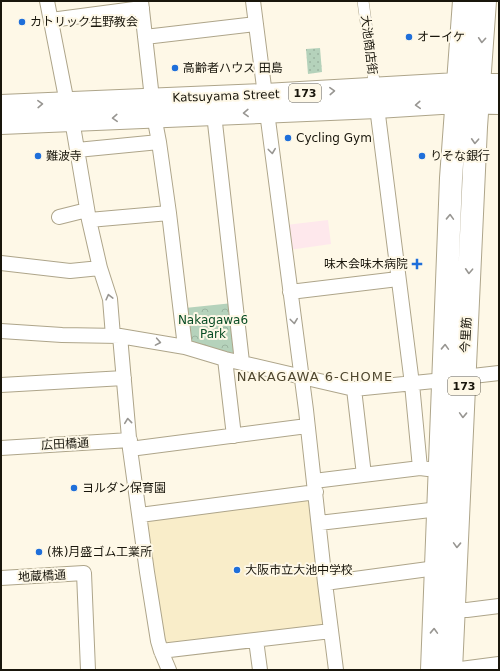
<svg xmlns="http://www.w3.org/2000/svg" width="500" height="671" font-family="'DejaVu Sans','Noto Sans JP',sans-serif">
<defs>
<pattern id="grass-dots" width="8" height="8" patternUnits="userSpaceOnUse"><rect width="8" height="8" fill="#b5d2bb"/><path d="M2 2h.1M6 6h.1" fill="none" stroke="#9bb4a0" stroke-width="1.8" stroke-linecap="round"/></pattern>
<pattern id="park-crowns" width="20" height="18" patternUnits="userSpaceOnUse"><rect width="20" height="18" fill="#b5d2bb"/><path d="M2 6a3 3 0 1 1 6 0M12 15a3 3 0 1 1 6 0" fill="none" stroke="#9bb4a0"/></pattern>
</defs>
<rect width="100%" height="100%" fill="#fef8e7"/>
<!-- commercial -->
<path fill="#fee8ec" d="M328,220l3,24 -42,6 -3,-25z"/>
<!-- built -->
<path fill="#f9edc9" d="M312,498l13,124 -3,5 -160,17 -15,-126z"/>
<!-- grass -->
<path fill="url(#grass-dots)" d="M320,48l2,24 -14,2 -2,-25z"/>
<!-- park -->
<path fill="url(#park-crowns)" d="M233,303l4,51 -49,-11 -3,-35z"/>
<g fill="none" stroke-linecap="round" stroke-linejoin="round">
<!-- pedestrian casing -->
<g stroke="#aea58a" stroke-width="12">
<path id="pedestrian" d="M363,1l12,88"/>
</g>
<!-- minor casing -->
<g stroke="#aea58a" stroke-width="16">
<path id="minor" d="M47,1l20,102
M141,1l13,115 5,26 10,71 16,134
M253,1l12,94
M51,20l91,-12
M145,37l111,-13
M377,107l35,277 8,84
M267,112l39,298 19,173 11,87
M214,114l28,248
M72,120l17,100 11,48 10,31 3,37
M77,150l82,-8
M59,217l28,-7
M89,220l80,-7
M1,263l69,8 30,-3
M290,292l108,-13
M1,331l61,4 58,1 65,11 40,12 129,30 80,-8 10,1
M120,336l10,113 17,123 11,69 3,10 8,19
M225,359l9,77
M464,377l35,-4
M1,385l123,-7
M354,389l10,86
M1,448l129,-8
M130,449l177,-23
M314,481l106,-13 8,1
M140,515l176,-23
M319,523l120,-14
M1,578l83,-5 4,97
M325,583l111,-15
M454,610h13l32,-4
M256,640l4,30
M161,651l170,-20
M453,670l46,-6"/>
</g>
<!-- primary casing -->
<g stroke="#aea58a" stroke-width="24">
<path id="primary" d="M1,106l264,-11 192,-11 42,1
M1,123l376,-16 80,-5 42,1
M432,670l19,-492 13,-177
M451,670l25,-543 9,-126"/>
</g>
<!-- pedestrian -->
<use href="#pedestrian" stroke="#fff" stroke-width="11"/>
<!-- minor -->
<use href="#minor" stroke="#fff" stroke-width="14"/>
<!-- primary -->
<use href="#primary" stroke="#fff" stroke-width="22"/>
</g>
<!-- one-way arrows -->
<defs><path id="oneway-chevron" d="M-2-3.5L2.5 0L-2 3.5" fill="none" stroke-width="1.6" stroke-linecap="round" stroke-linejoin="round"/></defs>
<g stroke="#989692">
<use href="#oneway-chevron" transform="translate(482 40) rotate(94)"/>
<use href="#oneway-chevron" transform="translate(332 91) rotate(-3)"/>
<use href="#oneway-chevron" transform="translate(40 104) rotate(-2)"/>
<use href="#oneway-chevron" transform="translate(418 105) rotate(176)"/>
<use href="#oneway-chevron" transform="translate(246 113) rotate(178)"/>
<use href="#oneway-chevron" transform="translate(115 118) rotate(177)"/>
<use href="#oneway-chevron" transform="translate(475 141) rotate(93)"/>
<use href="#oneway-chevron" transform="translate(272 151) rotate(83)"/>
<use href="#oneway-chevron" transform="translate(450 217) rotate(-88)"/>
<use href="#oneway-chevron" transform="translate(469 271) rotate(93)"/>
<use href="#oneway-chevron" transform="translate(109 297) rotate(-104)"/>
<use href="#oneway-chevron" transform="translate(294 321) rotate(83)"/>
<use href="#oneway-chevron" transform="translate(158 342) rotate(10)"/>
<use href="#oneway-chevron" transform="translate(445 347) rotate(-88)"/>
<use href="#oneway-chevron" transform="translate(463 415) rotate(92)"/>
<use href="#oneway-chevron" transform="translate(128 421) rotate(-96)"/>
<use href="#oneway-chevron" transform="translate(457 545) rotate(92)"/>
<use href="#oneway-chevron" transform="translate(434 631) rotate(-88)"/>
</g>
<!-- markers -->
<g fill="#1f6fda" stroke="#fef8e7" stroke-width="1.5">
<circle cx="22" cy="22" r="4"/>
<circle cx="409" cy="37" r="4"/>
<circle cx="175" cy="68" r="4"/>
<circle cx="288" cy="138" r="4"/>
<circle cx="38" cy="156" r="4"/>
<circle cx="422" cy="156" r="4"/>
<path d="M415 258h4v4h4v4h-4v4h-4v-4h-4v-4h4z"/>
<circle cx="74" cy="488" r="4"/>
<circle cx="39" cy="552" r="4"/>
<circle cx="237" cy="570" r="4"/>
</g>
<g text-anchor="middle" stroke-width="4" stroke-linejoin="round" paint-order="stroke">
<!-- shield labels -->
<g fill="#fef8e7" stroke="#5e5a4e" stroke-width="1">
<rect x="289" y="84" width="32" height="18" rx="3"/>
<rect x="448" y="377" width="32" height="18" rx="3"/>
</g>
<g font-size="11" font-weight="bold" fill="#19160c">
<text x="305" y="97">173</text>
<text x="464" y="390">173</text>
</g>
<!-- poi labels -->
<g font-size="12" fill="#19160c" stroke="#fef8e7" text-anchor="start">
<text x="30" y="26">カトリック生野教会</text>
<text x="417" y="41">オーイケ</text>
<text x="183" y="72">高齢者ハウス 田島</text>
<text x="296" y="142">Cycling Gym</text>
<text x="46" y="160">難波寺</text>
<text x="430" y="160">りそな銀行</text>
<text x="408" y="268" text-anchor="end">味木会味木病院</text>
<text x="82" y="492">ヨルダン保育園</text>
<text x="47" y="556">(株)月盛ゴム工業所</text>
<text x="245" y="574">大阪市立大池中学校</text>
</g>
<!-- street labels -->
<g font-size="12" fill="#19160c" stroke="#fef8e7">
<text transform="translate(369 45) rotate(83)" y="4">大池商店街</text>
<text transform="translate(226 96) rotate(-2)" y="4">Katsuyama Street</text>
<text transform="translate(466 335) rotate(-87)" y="4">今里筋</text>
<text transform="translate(65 444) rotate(-3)" y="4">広田橋通</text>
<text transform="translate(42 576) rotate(-3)" y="4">地蔵橋通</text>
</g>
<!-- park labels -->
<g font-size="12" fill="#074c24" stroke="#fef8e7">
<text x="213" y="324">Nakagawa6<tspan x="213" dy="14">Park</tspan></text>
</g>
<!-- neighbourhood labels -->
<g font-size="13" letter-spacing="1" fill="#4f472f" stroke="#fef8e7">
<text x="315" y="381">NAKAGAWA 6-CHOME</text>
</g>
</g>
<!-- border -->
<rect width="500" height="671" fill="none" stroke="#19160c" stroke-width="4"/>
</svg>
